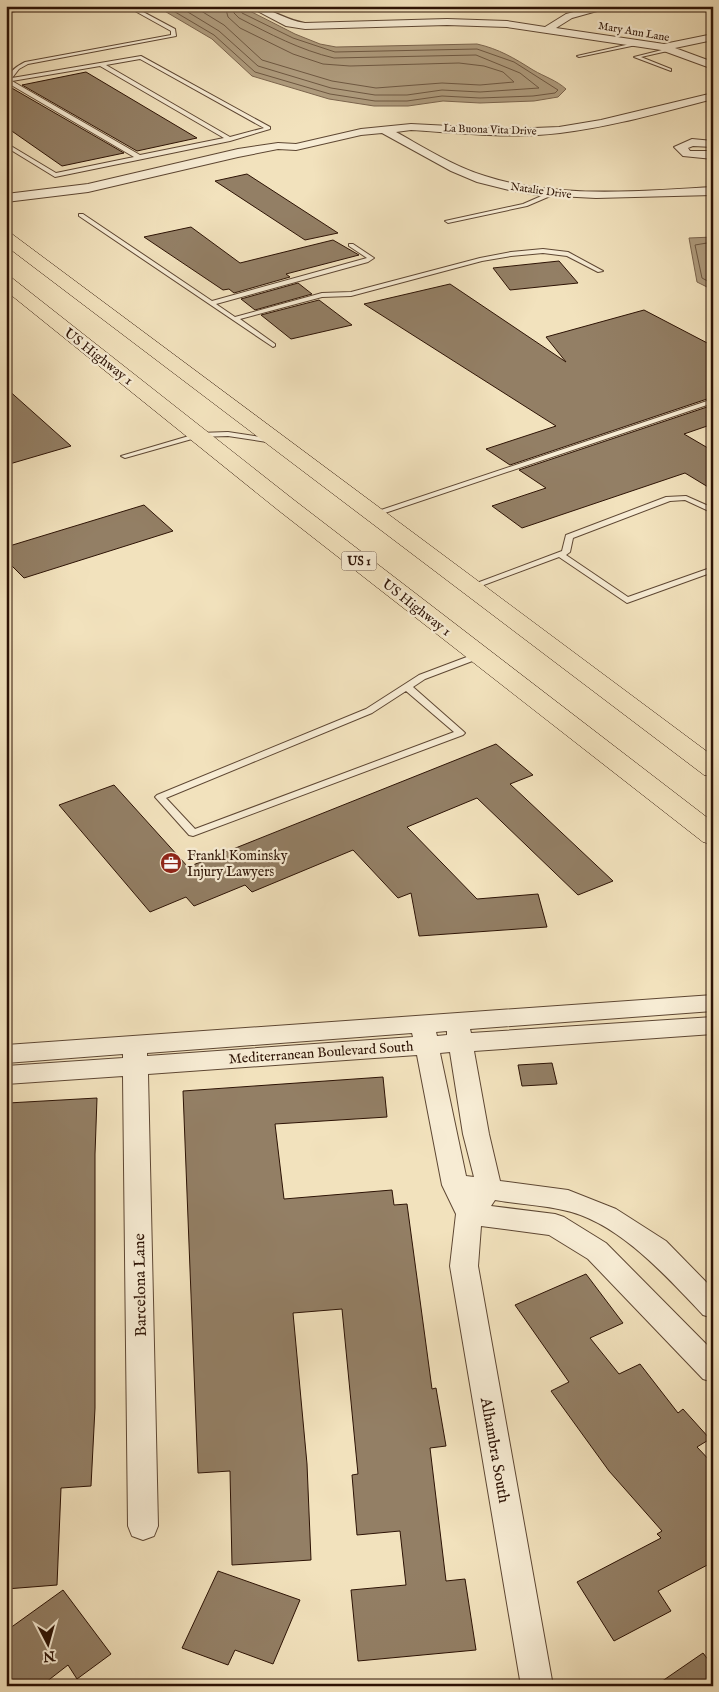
<svg xmlns="http://www.w3.org/2000/svg" width="719" height="1692" font-family="'IM FELL English',serif">
<rect width="100%" height="100%" fill="#f2e2bd"/>
<filter id="stains"><feTurbulence type="fractalNoise" baseFrequency=".004" numOctaves="4"/><feColorMatrix values="0 0 0 0 .2 0 0 0 0 .09 0 0 0 0 .02 0 0 0 .5 -.17"/></filter>
<radialGradient id="worn" r=".72"><stop offset=".6" stop-color="#630" stop-opacity="0"/><stop offset="1" stop-color="#630" stop-opacity=".3"/></radialGradient>
<!-- water -->
<path fill="#af9c7e" stroke="#7b654e" d="M156,6h84l55,28 25,10 16,3 141,-3c22,5 37,14 56,26 12,7 23,10 33,19l-8,8 -24,4 -54,2 -37,-2 -35,5h-34l-45,-7 -77,-23 -40,-37z
M713,237v53l-16,-8 -8,-44z"/>
<g fill="none" stroke-linecap="round" stroke-linejoin="round">
<!-- shore -->
<path stroke="#6e5842" stroke-width="1" d="M165,6l49,29 41,37 75,22 45,7h32l35,-5 38,2 53,-2 22,-3 3,-3 -44,-28 -37,-13 -142,3 -42,-14 -51,-25 -3,-7
M178,6l41,25 39,35 73,22 44,7h32l35,-5 38,2 59,-4 -19,-15 -44,-18 -142,3c-34,-8 -64,-24 -95,-40l-5,-5 -2,-7
M193,6l31,19 38,35 70,21 44,7 66,-5 38,2 34,-3 -11,-10 -19,-6 -25,-3 -109,3 -27,-2 -30,-10 -53,-26 -12,-11 -3,-11
M713,242l-18,3 7,33 11,6"/>
</g>
<!-- building -->
<path fill="#937f65" stroke="#2d1305" d="M86,72l111,66 -60,13 -115,-66z
M10,87l114,66 -62,13 -56,-39v-39z
M247,174l91,59 -33,7 -90,-59z
M191,227l49,36 93,-23 26,15 -73,19 4,3 -56,16 -5,-4 -6,1 -79,-53z
M559,261l19,22 -68,7 -17,-22z
M298,283l14,11 -57,16 -14,-11z
M450,284l116,78 -20,-25 98,-27 69,36v51l-203,68 -24,-16 70,-23 -192,-122z
M319,300l33,25 -61,14 -30,-24z
M6,388l65,58 -65,19z
M713,405v19l-29,10 29,17v39l-28,-17 -163,55 -30,-22 54,-18 -27,-18z
M144,505l29,26 -149,47 -18,-18v-13z
M496,744l37,31 -23,9 103,97 -35,14 -101,-97 -70,29 70,72 61,-5 9,33 -128,9 -8,-43 -13,5 -45,-48 -101,42 -7,-7 -51,21 -8,-9 -36,15 -91,-107 55,-20 74,82z
M552,1063l5,21 -35,2 -4,-21z
M383,1077l4,40 -112,7 9,75 108,-9 2,15 13,-1 25,185 4,-1 10,58 -16,2 16,133 19,-2 11,71 -118,11 -7,-71 55,-5 -6,-54 -43,4 -5,-60 6,-1 -16,-165 -49,4 14,151 4,96 -79,5 -2,-94 -32,2 -15,-382z
M97,1098l-2,56v254l-4,78 -30,2 -4,97 -51,4v-464l2,-22z
M586,1274l37,49 -33,15 29,36 21,-10 38,49 5,-4 27,30 -13,8 16,17v98l-55,29 13,20 -57,30 -37,-59 84,-44 -4,-4 5,-3 -53,-60 -58,-80 18,-9 -54,-77z
M218,1571l82,29 -27,64 -38,-14 -7,15 -46,-17z
M63,1590l48,64 -34,25 -9,-14 -27,21h-35v-55z
M703,1653l10,13v20h-58z"/>
<g fill="none" stroke-linecap="round" stroke-linejoin="round">
<!-- lane casing -->
<g stroke="#5e4733" stroke-width="2">
<path id="lane" d="M29,6h11l-34,7v-2z
M126,6h6l43,23 1,7 -148,28 -9,5 -7,9 129,-22 129,71v2l-40,12 -175,36 -49,-30v-4l50,30 78,-16 -128,-75c1,-9 11,-16 19,-20l146,-27v-4zM140,59l124,69 -34,9 -124,-72zM100,66l124,72 -84,17 -128,-74z
M639,42l2,2 -62,13 -2,-1z
M670,48l2,2 -31,7 30,12v2l-37,-14z
M553,191l3,2 -1,1 -28,12 -79,17 -3,-2 78,-17z
M79,214h4l129,87 155,-43 -18,-12v-2h4l21,14 -6,4 -152,42 19,13 87,-24 29,-1 129,-34 31,-6 32,-3 25,3 35,19 -5,1 -31,-16 -24,-3 -32,3 -29,5 -131,35 -29,1 -82,22 35,25v2l-2,1 -194,-131z
M713,399v4l-337,113h-6l-1,-2z
M228,432l45,7 4,2 -4,2 -45,-7 -29,1 -74,21 -4,-2 78,-23z
M686,496l27,12v5l-28,-13 -15,1 -97,37 -3,14 -4,3 62,42 85,-30v5l-86,31 -68,-46 -86,32h-3l-4,-2 96,-36 4,-16 100,-38z
M480,652l3,1 1,2 -1,2 -58,22 -12,8 50,44 2,2 -2,2 -270,101 -4,-1 -34,-38 2,-2 209,-86 53,-34zM406,691l48,41 -259,97 -29,-31 206,-85z"/>
</g>
<!-- street casing -->
<g stroke="#5e4733" stroke-width="2">
<path id="street" d="M248,6c21,0 36,14 57,17l142,-4 60,2 38,6 21,-13 31,-8h18l-43,12 -16,10 108,16 49,-10v6l-38,8 38,14v7l-52,-19 -154,-23 -60,-2 -142,4 -19,-3z
M713,93v6c-51,13 -102,28 -153,34 -49,6 -100,0 -149,-3l-15,2c29,16 57,34 89,44 72,23 153,15 228,11v8l-117,3 -58,-3 -29,-5 -32,-8 -26,-11 -69,-38 -21,2 -65,15 -18,-1 -40,8 -150,35 -82,10v-8l82,-10 150,-35 40,-6 18,1 65,-15 50,-5 98,5 50,-2 42,-7z
M692,139l21,2v6l-20,-1 -5,2 2,3h23v8l-30,-3 -9,-9z
M713,995v16l-243,18 1,4 242,-16v17l-239,17 15,83 11,47 68,9 48,19 50,32 47,48v29l-10,-3c-36,-38 -85,-94 -140,-105 -22,-5 -46,-6 -68,-10l-4,6 64,8 9,3 42,26 107,108v31l-10,-3 -115,-120 -39,-24 -68,-9 -3,40 75,420h-32l-71,-420 6,-52 -14,-29 -25,-130 -269,19 10,452 -4,10 -11,4 -11,-4 -4,-10 -5,-450 -117,8v-18l117,-8v-4l-117,9v-18zM447,1031v4l-10,1 -1,-4zM412,1033l1,4 -266,19v-3zM450,1052l13,82 11,43 -8,-1 -26,-123z"/>
</g>
<!-- primary casing -->
<g stroke="#2d1305" stroke-width="1">
<path id="primary" d="M6,233l6,1 701,522v21l-9,-2 -698,-529z
M6,277l6,1 282,222 419,322v23l-10,-3 -425,-332 -272,-219z"/>
</g>
<!-- lane -->
<use href="#lane" fill="#f7ecd4" fill-rule="evenodd"/>
<!-- street -->
<use href="#street" fill="#f7ecd4" fill-rule="evenodd"/>
<!-- primary -->
<use href="#primary" fill="#f2e2bd" fill-rule="evenodd"/>
</g>
<!-- icons -->
<defs>
<g id="office-disc" transform="scale(1.125)"><circle r="9.5" fill="#8f2418" stroke="#f7ecd4"/><path d="M-6-3h4V-5.5h4V-3h4V5H-6ZM-1-4.5V-3h2v-1.5ZM-6 0V1H6V0Z" fill="#fff"/></g>
</defs>
<g fill-rule="evenodd">
<use href="#office-disc" x="171" y="863"/>
</g>
<g text-anchor="middle" stroke-width="4.5" stroke-linejoin="round" paint-order="stroke">
<!-- far-street labels -->
<g font-size="11" fill="#2d1305" stroke="#f7ecd4">
<text transform="translate(634 31) rotate(10)" y="4">Mary Ann Lane</text>
<text transform="translate(490 129) rotate(2)" y="4">La Buona Vita Drive</text>
<text transform="translate(541 190) rotate(8)" y="4">Natalie Drive</text>
</g>
<!-- shield labels -->
<rect fill="#f7ecd4" stroke="#6a5443" stroke-width="1" x="341.5" y="551.5" width="35" height="19" rx="4"/>
<g font-size="12" font-weight="bold" fill="#2d1305">
<text x="359" y="565">US 1</text>
</g>
<!-- street labels -->
<g font-size="14" fill="#2d1305" stroke="#f7ecd4">
<text transform="translate(99 356) rotate(38)" y="5">US Highway 1</text>
<text transform="translate(417 607) rotate(38)" y="5">US Highway 1</text>
<text transform="translate(321 1052) rotate(-4)" y="5">Mediterranean Boulevard South</text>
</g>
<!-- poi labels -->
<g font-size="14" fill="#2d1305" stroke="#f7ecd4" text-anchor="start">
<text x="187" y="860">Frankl Kominsky<tspan x="187" dy="16">Injury Lawyers</tspan></text>
</g>
<!-- near-street labels -->
<g font-size="16" fill="#2d1305" stroke="#f7ecd4">
<text transform="translate(139 1285) rotate(-91)" y="6">Barcelona Lane</text>
<text transform="translate(496 1450) rotate(80)" y="6">Alhambra South</text>
</g>
</g>
<!-- margin -->
<rect width="719" height="1692" fill="none" stroke="#f2e2bd" stroke-width="25"/>
<rect x="8" y="8" width="704" height="1677" fill="none" stroke="#2d1305" stroke-width="2.5"/>
<rect x="12" y="12" width="694" height="1667" fill="none" stroke="#2d1305"/>
<!-- north arrow -->
<g transform="translate(48 1644) rotate(174)" stroke="#f7ecd4" stroke-width="4" paint-order="stroke">
<path d="M0-4L9 19L0 12L-9 19Z" fill="#2d1305"/>
<text y="-8" font-size="14" font-weight="bold" text-anchor="middle" fill="#2d1305">N</text>
</g>
<rect width="100%" height="100%" filter="url(#stains)"/>
<rect width="100%" height="100%" fill="url(#worn)"/>
</svg>
